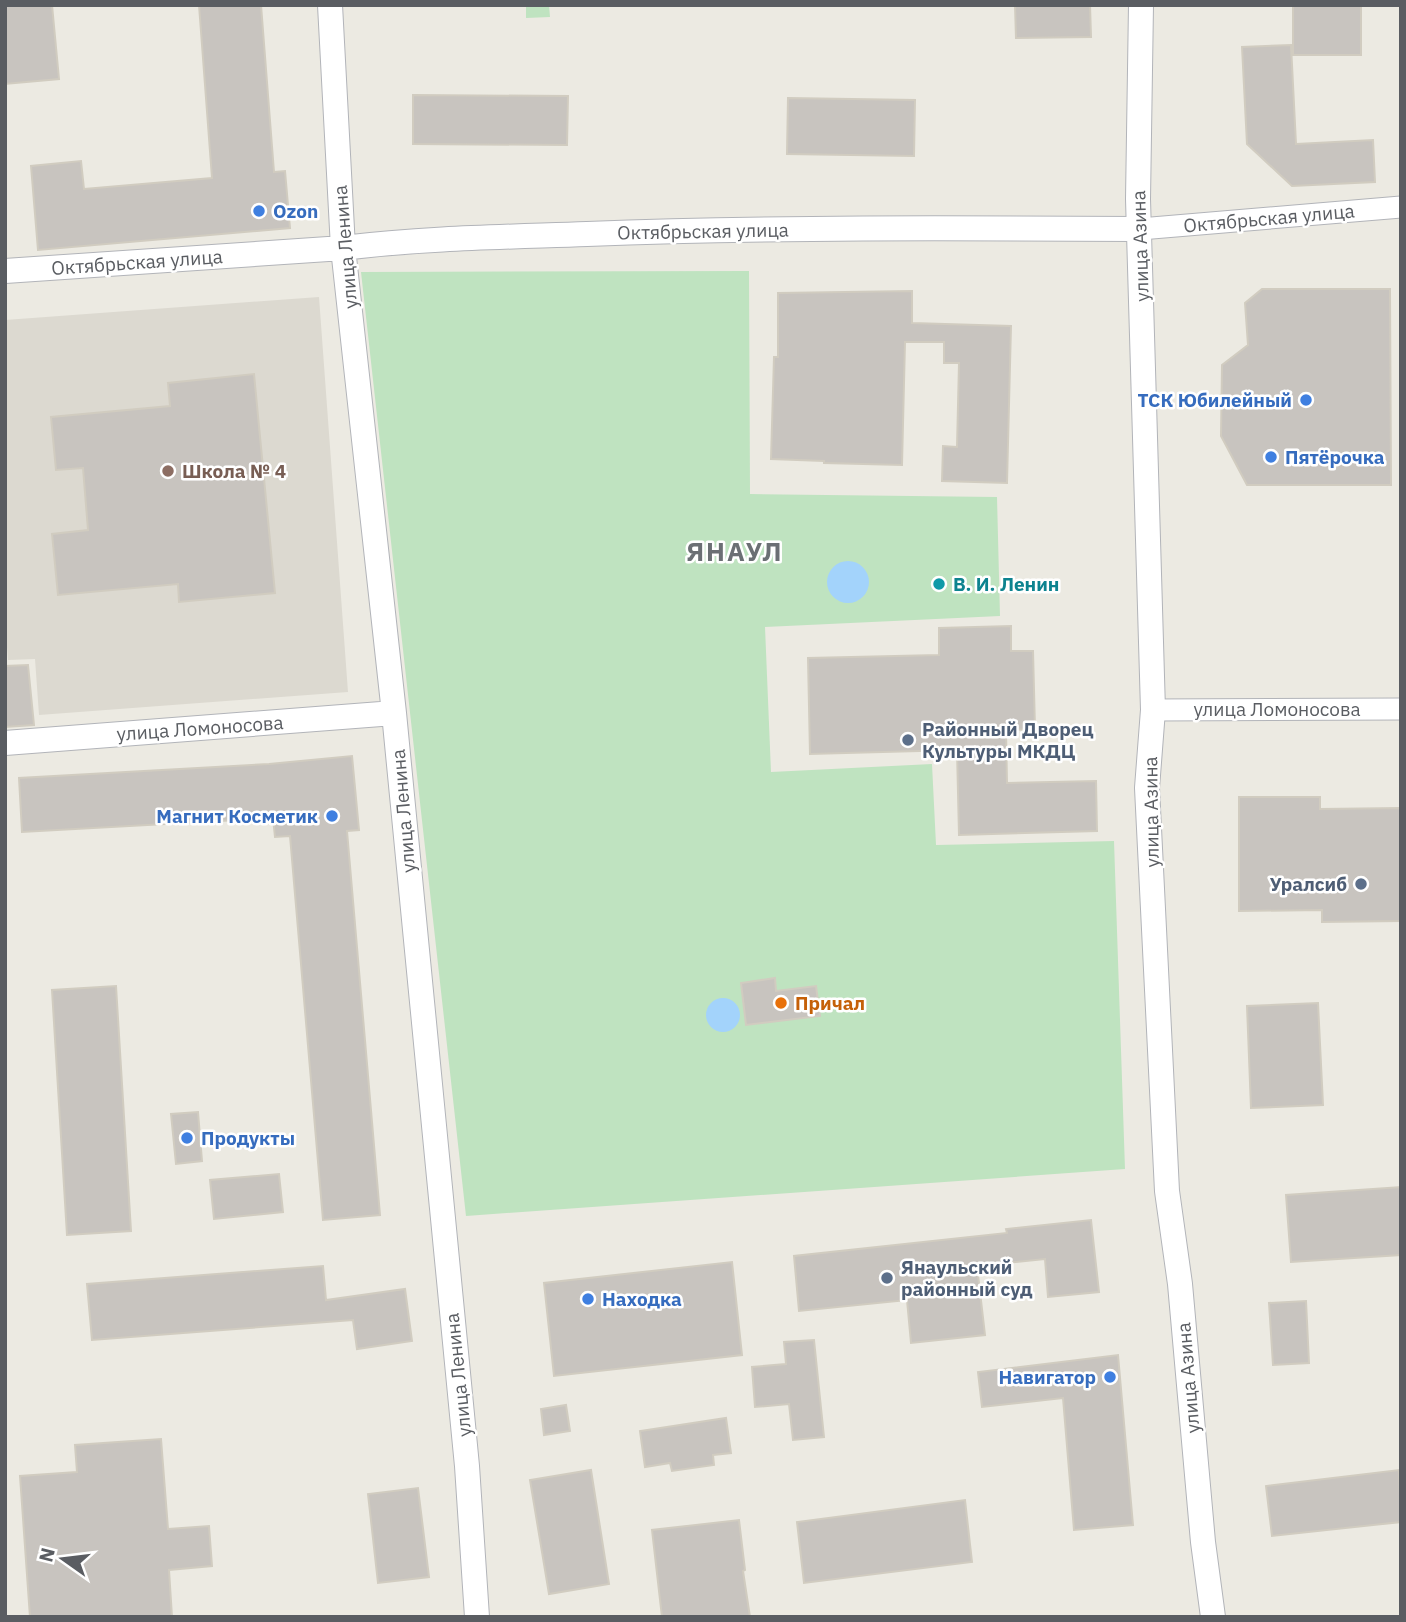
<svg xmlns="http://www.w3.org/2000/svg" width="1406" height="1622" font-family="'IBM Plex Sans',sans-serif">
<rect width="100%" height="100%" fill="#eceae2"/>
<!-- education -->
<path fill="#dcd9d0" d="M319,297l29,395 -309,23 -4,-56 -27,1 -3,-39v-301z"/>
<!-- green -->
<path fill="#bfe3c0" d="M526,5h23l1,12 -24,1z
M749,271l1,223 247,3 3,119 -235,11 6,145 161,-8 4,81 178,-4 11,328 -659,47 -105,-944z"/>
<!-- water -->
<path fill="#a3d3fb" d="M827 582a21 21 0 1 1 42 0a21 21 0 1 1-42 0Z
M706 1015a17 17 0 1 1 34 0a17 17 0 1 1-34 0Z"/>
<!-- building -->
<path fill="#c8c4bf" stroke="#d1ccc0" stroke-width="2" d="M5,5h47l7,74 -54,5z
M199,5h62l13,167 11,-1 5,57 -252,22 -7,-84 50,-5 3,28 128,-11z
M1015,5h75l1,32 -75,1z
M1293,5h68v50h-68z
M1291,45l5,99 77,-4 2,42 -83,4 -45,-42 -5,-97z
M413,95l155,1 -1,49 -154,-1z
M788,98l127,2 -1,56 -127,-2z
M1262,289h128l1,196h-144l-26,-49 1,-71 26,-20 -3,-42z
M912,291v32l99,3 -4,157 -65,-2 1,-35 14,1 2,-84h-15v-21h-39l-3,123 -78,-2v-2l-53,-2 3,-102h4v-64z
M254,374l21,219 -96,9 -1,-18 -120,11 -6,-61 36,-4 -5,-62 -27,2 -5,-53 119,-11 -2,-23z
M1011,626v25h22l2,78 -29,1 1,53 89,-2 1,50 -138,4 -2,-85 -147,4 -2,-96 131,-3v-27z
M28,665l6,60 -29,2v-61z
M352,756l7,74 -12,1 33,384 -57,5 -33,-384 -15,1 -2,-19 -251,14 -3,-54 250,-14z
M1239,797h81v12l81,-1v113l-79,1v-12l-83,1z
M775,978l1,13 40,-5 4,30 -74,9 -5,-42z
M116,986l15,245 -64,4 -15,-245z
M1318,1003l5,102 -72,3 -4,-102z
M198,1112l4,49 -26,3 -5,-50z
M279,1174l4,38 -69,7 -4,-39z
M1401,1187v68l-110,7 -5,-67z
M1091,1220l8,72 -51,5 -3,-38 -68,7 8,69 -74,8 -4,-43 -108,11 -5,-55 213,-23 -1,-4z
M732,1262l10,93 -188,21 -10,-93z
M323,1266l3,34 79,-11 7,52 -55,8 -4,-29 -261,20 -5,-56z
M1306,1301l3,62 -36,2 -4,-62z
M814,1340l10,97 -31,3 -4,-36 -34,3 -3,-40 34,-3 -2,-22z
M1118,1355l15,170 -59,5 -11,-132 -81,9 -4,-35z
M566,1405l4,26 -26,4 -3,-26z
M726,1418l5,35 -18,2 1,10 -42,6 -2,-8 -25,4 -5,-36z
M161,1439l7,90 41,-3 3,40 -43,4 3,47h-142l-10,-141 57,-4 -2,-27z
M591,1470l18,114 -60,10 -19,-114z
M1399,1470l2,52 -129,14 -6,-50z
M418,1488l11,89 -51,6 -10,-89z
M965,1500l7,62 -168,21 -7,-61z
M739,1520l6,50 -2,1 7,46h-88l-10,-87z"/>
<g fill="none" stroke-linecap="round" stroke-linejoin="round">
<!-- minor casing -->
<g stroke="#b2b4b9" stroke-width="23">
<path id="minor" d="M1140,229l261,-22
M1153,710l248,-1"/>
</g>
<!-- tertiary casing -->
<g stroke="#b2b4b9" stroke-width="26">
<path id="tertiary" d="M330,5l13,243 51,465 73,753 10,151
M1141,5l-3,194 15,511 -6,78 20,403 13,93 23,258 10,75
M5,271l338,-23c81,-10 163,-11 244,-14 184,-7 368,-6 553,-5
M5,743l389,-30"/>
</g>
<!-- minor -->
<use href="#minor" stroke="#fff" stroke-width="21"/>
<!-- tertiary -->
<use href="#tertiary" stroke="#fff" stroke-width="24"/>
</g>
<!-- markers -->
<g fill="#3f7fe0" stroke="#fff" stroke-width="2.5">
<circle cx="259" cy="211" r="7"/>
<circle cx="1306" cy="400" r="7"/>
<circle cx="1271" cy="457" r="7"/>
<circle cx="332" cy="816" r="7"/>
<circle cx="187" cy="1138" r="7"/>
<circle cx="588" cy="1299" r="7"/>
<circle cx="1110" cy="1377" r="7"/>
</g>
<circle fill="#8d6e63" stroke="#fff" stroke-width="2.5" cx="168" cy="471" r="7"/>
<circle fill="#0f9aa8" stroke="#fff" stroke-width="2.5" cx="939" cy="584" r="7"/>
<g fill="#5c6f8a" stroke="#fff" stroke-width="2.5">
<circle cx="908" cy="740" r="7"/>
<circle cx="1361" cy="884" r="7"/>
<circle cx="887" cy="1278" r="7"/>
</g>
<circle fill="#e8710a" stroke="#fff" stroke-width="2.5" cx="781" cy="1003" r="7"/>
<g text-anchor="middle" stroke-width="5" stroke-linejoin="round" paint-order="stroke">
<!-- shop labels -->
<g font-size="19" font-weight="bold" fill="#366cbe" stroke="#fff" text-anchor="start">
<text x="273" y="218">Ozon</text>
<text x="1292" y="407" text-anchor="end">ТСК Юбилейный</text>
<text x="1285" y="464">Пятёрочка</text>
<text x="318" y="823" text-anchor="end">Магнит Косметик</text>
<text x="201" y="1145">Продукты</text>
<text x="602" y="1306">Находка</text>
<text x="1096" y="1384" text-anchor="end">Навигатор</text>
</g>
<!-- street labels -->
<g font-size="19" fill="#5a5d62" stroke="#fff">
<text transform="translate(1269 218) rotate(-5)" y="7">Октябрьская улица</text>
<text transform="translate(703 231) rotate(-1)" y="7">Октябрьская улица</text>
<text transform="translate(1140 246) rotate(-92)" y="7">улица Азина</text>
<text transform="translate(345 247) rotate(-95)" y="7">улица Ленина</text>
<text transform="translate(137 262) rotate(-4)" y="7">Октябрьская улица</text>
<text x="1277" y="716">улица Ломоносова</text>
<text transform="translate(200 728) rotate(-4)" y="7">улица Ломоносова</text>
<text transform="translate(403 811) rotate(-95)" y="7">улица Ленина</text>
<text transform="translate(1151 812) rotate(-91)" y="7">улица Азина</text>
<text transform="translate(458 1375) rotate(-96)" y="7">улица Ленина</text>
<text transform="translate(1188 1378) rotate(-95)" y="7">улица Азина</text>
</g>
<!-- education labels -->
<g font-size="19" font-weight="bold" fill="#785e54" stroke="#fff" text-anchor="start">
<text x="182" y="478">Школа № 4</text>
</g>
<!-- culture labels -->
<g font-size="19" font-weight="bold" fill="#0d838f" stroke="#fff" text-anchor="start">
<text x="953" y="591">В. И. Ленин</text>
</g>
<!-- service labels -->
<g font-size="19" font-weight="bold" fill="#4e5e75" stroke="#fff" text-anchor="start">
<text x="922" y="736">Районный Дворец<tspan x="922" dy="22">Культуры МКДЦ</tspan></text>
<text x="1347" y="891" text-anchor="end">Уралсиб</text>
<text x="901" y="1274">Янаульский<tspan x="901" dy="22">районный суд</tspan></text>
</g>
<!-- food labels -->
<g font-size="19" font-weight="bold" fill="#c56008" stroke="#fff" text-anchor="start">
<text x="795" y="1010">Причал</text>
</g>
<!-- district labels -->
<g font-size="26" font-weight="bold" letter-spacing="2" fill="#6b6f74" stroke="#fff">
<text x="735" y="561">ЯНАУЛ</text>
</g>
</g>
<!-- border -->
<rect width="1406" height="1622" fill="none" stroke="#5a5d62" stroke-width="14"/>
<!-- north arrow -->
<g transform="translate(63 1559) rotate(284)" stroke="#ffffff" stroke-width="5" paint-order="stroke">
<path d="M0-5L12 26L0 18L-12 26Z" fill="#5a5d62"/>
<text y="-10" font-size="19" font-weight="bold" text-anchor="middle" fill="#5a5d62">N</text>
</g>
</svg>
